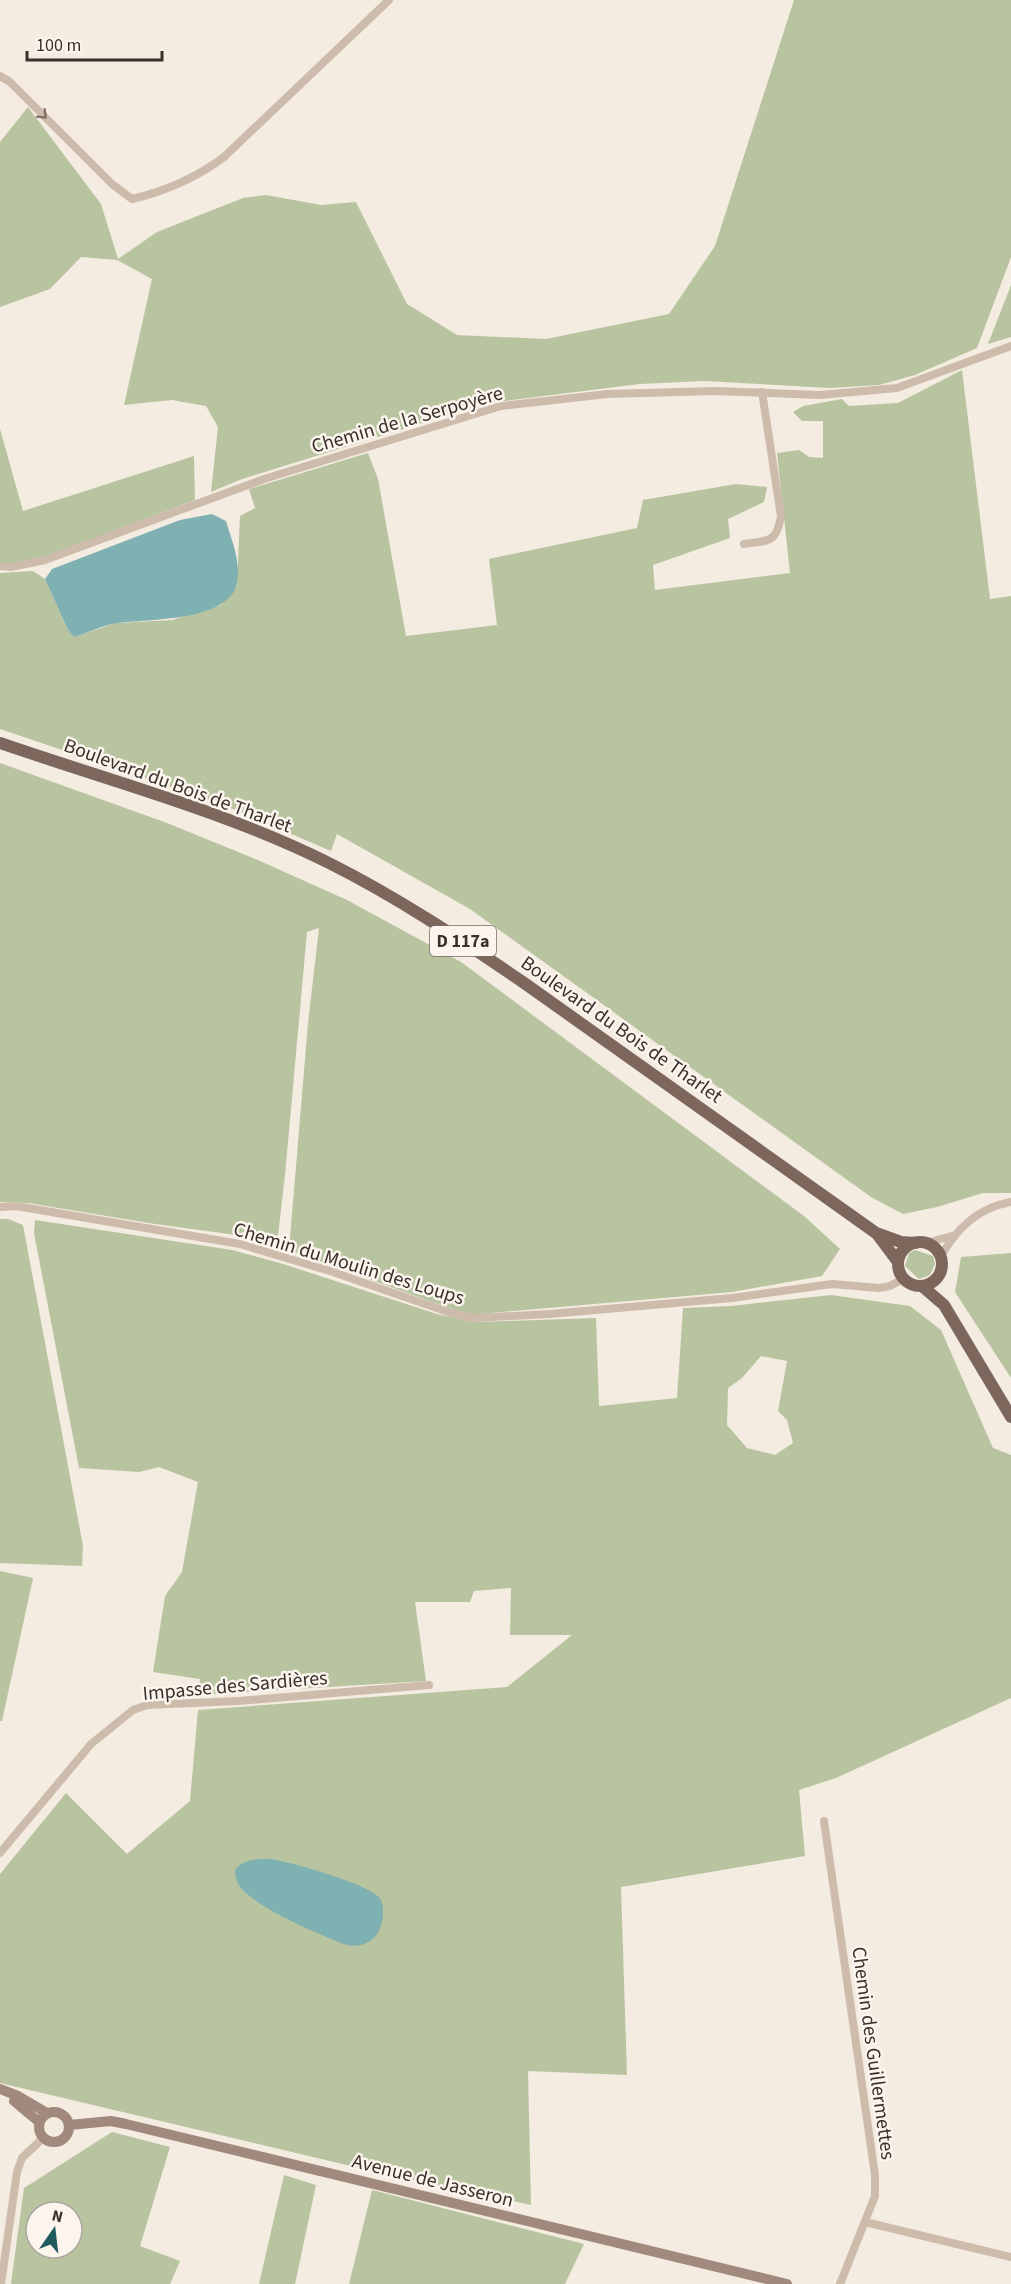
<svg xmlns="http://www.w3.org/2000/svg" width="1011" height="2284" font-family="'Source Sans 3',sans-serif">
<rect width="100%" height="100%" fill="#f4ebe1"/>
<!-- green -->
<path fill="#b8c4a0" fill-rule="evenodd" d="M794,0h217v257l-34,91 -62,27 -36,10 -49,3 -126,-7 -64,3 -153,19 -245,76 -31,13 7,-65 -12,-21 -34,-6 -48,5 28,-126 -35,-19 -36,-3 -31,32 -50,18v-165l28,-35 73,97 17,55 39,-27 86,-34 23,-3 55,10 35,-3 51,102 50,31 89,4 123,-25 46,-68z
M1011,285v52l-23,7z
M962,370l28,229 21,-3v597h-28l-46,14 -34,7 -32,-17 -401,-288 -133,-75 -6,17 -112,-48 -219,-74v-156l33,-2 12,8 23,51 6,7 42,-14 56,-3 49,-15 16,-20 3,-69 15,-8 -6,-19 119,-36 10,26 28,157 91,-11 -8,-66 148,-31 6,-28 93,-16 31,3 -3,15 -36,17 2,19 -77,27 2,25 135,-17 -13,-120 22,-3 10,7 14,1v-37h-21l-9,-9 10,-6 39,-7 7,7 49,-3z
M0,429l23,82 171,-55 1,44 -156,59 -28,4h-11z
M0,763l167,60 93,38 87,39 114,62 343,254 36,33 -18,27 -90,16 -264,23 -179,-65 19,-227 11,-95 -12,4 -22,243 -8,69 -48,-10 -74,-10 -127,-21 -28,-1z
M0,1219h8l15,6 60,321 -1,20 -82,-3z
M35,1220l197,30 48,13 157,51 37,8 122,-4 3,88 78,-8 6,-90 48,-2 100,-11 79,11 31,24 52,118 18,7v243l-175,80 -37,12 6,66 -184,31 6,188 -99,-4 3,134 -155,-33 -376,-89v-209l66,-81 61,61 63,-53 8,-91 309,-23 65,-52h-62l1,-47 -37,3 -4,11h-55l11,79 -227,14 1,-16 -47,-7 12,-76 17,-24 16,-90 -39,-15 -20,5 -60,-4 -45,-235zM761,1356l26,5 -9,50 9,9 6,23 -18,12 -28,-7 -20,-23 1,-37 14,-10z
M915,1250l18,6 2,8 -5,11 -11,4 -14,-13 4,-13z
M1011,1253v125l-56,-86 6,-35z
M0,1571l33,7 -31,143h-2z
M112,2132l58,15 -30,99 40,15 -10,23h-159l13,-96zM36,2212h36v36h-36z
M284,2175l32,10 -21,99h-36z
M372,2190l212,54 -19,40h-216z"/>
<!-- water -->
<path fill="#7fb0b2" d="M212,514l14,7c6,20 15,41 11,62 -8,39 -90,36 -119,40 -15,2 -30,10 -44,14l-6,-7 -23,-51 7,-10 128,-49z
M271,1859c20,3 94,24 108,38 4,5 4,11 4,17 -1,21 -14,35 -36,31 -27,-10 -88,-36 -106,-57 -4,-5 -6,-12 -6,-18 9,-11 22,-11 36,-11z"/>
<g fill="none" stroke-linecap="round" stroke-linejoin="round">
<!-- street -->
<path stroke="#cdbbac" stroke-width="8" d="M0,76l10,6 102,102 20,15c34,-8 64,-21 92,-42l165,-157
M744,544c25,-4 32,0 37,-28l-19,-124
M0,566l11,1 34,-7 219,-81 237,-73 106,-12 108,-3 105,4 77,-7 114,-42
M0,1207l16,-1 224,38 90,27 121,42 22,5 77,-4 182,-16 100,-14 47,4 11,-2 13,-7
M926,1243l26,-7
M941,1256c16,-28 37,-48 70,-54
M824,1821l51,354v21l-35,88
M0,1853l91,-109 42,-34 14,-5 91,-4 191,-16
M865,2222l146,35
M1,2284l16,-112 5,-14 21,-20"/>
<!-- secondary -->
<path stroke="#a18a7d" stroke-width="10" d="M0,2089l18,7 29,17
M14,2101l25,21
M39 2127a15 15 0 1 1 30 0a15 15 0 1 1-30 0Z
M69,2125l42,-4 15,3 661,160"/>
<!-- primary -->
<path stroke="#7d675c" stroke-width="12" d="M0,743c110,38 225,68 329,120 70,35 134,78 198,122l349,248 25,9 15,1
M877,1234l21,28
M898 1264a22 22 0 1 1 44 0a22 22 0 1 1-44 0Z
M922,1286l22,19 67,112"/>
</g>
<!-- one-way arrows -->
<defs><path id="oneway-chevron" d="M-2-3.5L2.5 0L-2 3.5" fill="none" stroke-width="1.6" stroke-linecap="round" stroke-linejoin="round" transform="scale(1.5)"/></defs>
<use stroke="#7d6f65" href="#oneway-chevron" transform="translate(43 115) rotate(45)"/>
<g text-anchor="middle" stroke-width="5" stroke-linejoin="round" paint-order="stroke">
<!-- shield labels -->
<rect fill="#fbf5ee" stroke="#756b66" stroke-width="1.5" x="430" y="926" width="66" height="30" rx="4.5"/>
<g font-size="18" font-weight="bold" fill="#3b302b">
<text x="463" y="947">D 117a</text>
</g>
<!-- street labels -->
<g font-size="20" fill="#3b302b" stroke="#fbf5ee">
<text transform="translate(407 419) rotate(-16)" y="7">Chemin de la Serpoyère</text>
<text transform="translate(178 785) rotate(20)" y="7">Boulevard du Bois de Tharlet</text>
<text transform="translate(622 1029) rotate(35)" y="7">Boulevard du Bois de Tharlet</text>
<text transform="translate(349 1263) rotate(17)" y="7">Chemin du Moulin des Loups</text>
<text transform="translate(235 1685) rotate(-5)" y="7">Impasse des Sardières</text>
<text transform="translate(874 2053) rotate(82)" y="7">Chemin des Guillermettes</text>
<text transform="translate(433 2180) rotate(14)" y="7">Avenue de Jasseron</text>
</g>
</g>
<!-- north arrow -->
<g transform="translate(54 2230) rotate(14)"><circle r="28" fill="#fbf5ee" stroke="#aea6a0" stroke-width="1.5"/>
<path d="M0-4.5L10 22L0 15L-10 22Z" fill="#1f5a5e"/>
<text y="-9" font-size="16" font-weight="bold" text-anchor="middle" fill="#3b302b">N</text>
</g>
<!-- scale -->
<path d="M27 51v9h135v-9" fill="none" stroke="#3b302b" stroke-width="3"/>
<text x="36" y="51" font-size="18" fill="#3b302b" stroke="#fbf5ee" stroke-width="4.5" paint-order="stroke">100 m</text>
</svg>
